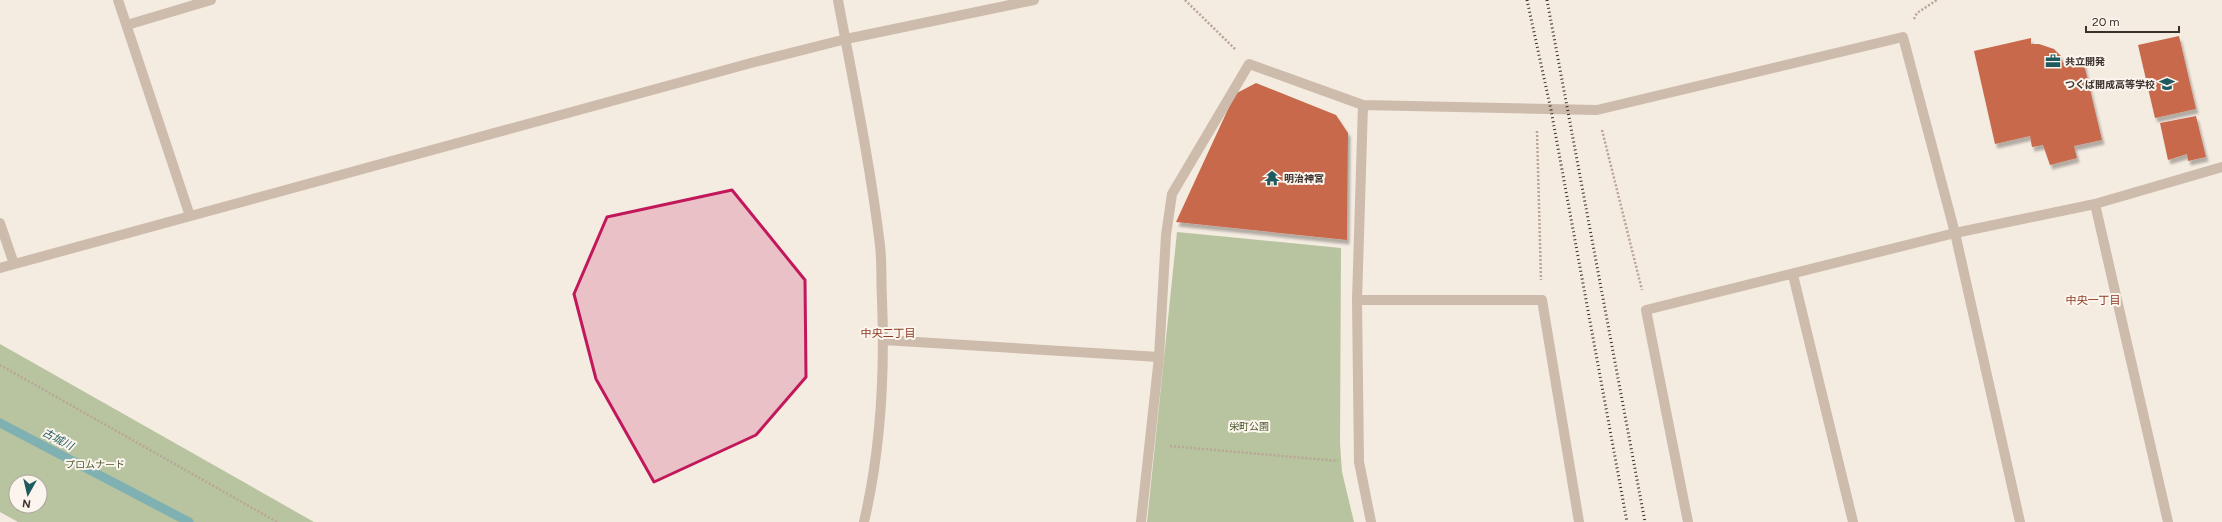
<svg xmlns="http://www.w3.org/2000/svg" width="2222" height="522" font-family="Figtree,'Noto Sans JP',sans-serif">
<defs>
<filter id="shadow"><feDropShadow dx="2.5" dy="4.5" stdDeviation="1" flood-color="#0004"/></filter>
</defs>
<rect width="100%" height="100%" fill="#f4ebe1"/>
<!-- green -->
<path fill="#b8c4a0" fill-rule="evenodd" d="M1177,232l164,16 -1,195 2,29 12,50h-207z
M0,344l314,178h-296l-18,-10zM16,482h24v24h-24z"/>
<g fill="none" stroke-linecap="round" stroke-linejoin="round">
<!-- stream -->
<path stroke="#7fb0b2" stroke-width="9" d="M0,423l189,99"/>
</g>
<!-- building -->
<path fill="#c8694b" filter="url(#shadow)" d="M2179,36l17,73 -41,9 -17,-73z
M2031,38v6h8l15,5 7,7 2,7 20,-3 19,80 -28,6 3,12 -27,7 -7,-20 -11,2 -2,-11 -35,8 -21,-93z
M1256,83l80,32 12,18 -1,107 -171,-18 59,-128z
M2196,116l10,41 -18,4 -1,-7 -19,6 -8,-37z"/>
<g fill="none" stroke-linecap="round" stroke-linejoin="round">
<!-- path -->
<path stroke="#b9a596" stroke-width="2.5" stroke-dasharray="2 2" stroke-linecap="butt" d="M1185,0l50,49
M1914,19l3,-6 20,-13
M1602,130l40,160
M1537,131l4,149
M0,365l277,157
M1170,446l168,15"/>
<!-- minor -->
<path stroke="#cdbbac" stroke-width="10" d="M118,0l72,216
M838,0c15,81 32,163 42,245 2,18 1,36 2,54 3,75 -1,150 -18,223
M127,25l84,-25
M2095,204l73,318
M0,223l14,41
M0,268l751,-205 95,-24 188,-39
M1793,275l60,247
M1357,300h185l37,222
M884,340l275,17
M1141,522l18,-165 7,-122 6,-41 77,-130 114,41
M1371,522l-12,-60 -2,-162 6,-195 234,5 306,-73 52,196 65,289
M1688,522l-42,-212 309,-77 140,-29 127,-37"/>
<!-- rail -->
<path stroke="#3b302b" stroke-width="3" stroke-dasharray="1 3" stroke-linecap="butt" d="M1527,0l24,110 76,412
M1547,0l98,522"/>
</g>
<!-- marked area -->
<path fill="#c2185b" fill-opacity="0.2" stroke="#c2185b" stroke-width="3" stroke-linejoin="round" d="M732,190l73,90 1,97 -50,58 -102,47 -58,-103 -22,-85 33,-77z"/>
<!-- icons -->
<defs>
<g id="office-bare" transform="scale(1.2)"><path d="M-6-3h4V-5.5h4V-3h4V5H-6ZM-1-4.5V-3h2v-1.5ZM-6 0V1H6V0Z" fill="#1f5a5e" stroke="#fbf5ee" stroke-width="2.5" paint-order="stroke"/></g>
<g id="school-bare" transform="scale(1.2)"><path d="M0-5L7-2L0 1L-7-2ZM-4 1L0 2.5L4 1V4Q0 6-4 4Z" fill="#1f5a5e" stroke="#fbf5ee" stroke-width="2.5" paint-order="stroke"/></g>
<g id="temple-bare" transform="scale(1.2)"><path d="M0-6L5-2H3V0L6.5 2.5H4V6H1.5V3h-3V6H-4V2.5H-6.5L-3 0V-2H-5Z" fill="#1f5a5e" stroke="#fbf5ee" stroke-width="2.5" paint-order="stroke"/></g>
</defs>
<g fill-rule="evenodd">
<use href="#office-bare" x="2053" y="61"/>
<use href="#school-bare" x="2167" y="84"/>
<use href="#temple-bare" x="1272" y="178"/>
</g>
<g text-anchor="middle" stroke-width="4" stroke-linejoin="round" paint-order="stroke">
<!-- poi labels -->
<g font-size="10" font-weight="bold" fill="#3b302b" stroke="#fbf5ee" text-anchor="start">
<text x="2065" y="65">共立開発</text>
<text x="2155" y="88" text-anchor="end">つくば開成高等学校</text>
<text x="1284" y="182">明治神宮</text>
</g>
<!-- park labels -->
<g font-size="10" fill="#4a5a2e" stroke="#fbf5ee">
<text x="1249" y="430">栄町公園</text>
<text x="95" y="468">プロムナード</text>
</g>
<!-- neighbourhood labels -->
<g font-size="11" fill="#8c3b22" stroke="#fbf5ee">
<text x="2093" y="304">中央一丁目</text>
<text x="888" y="337">中央二丁目</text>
</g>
<!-- water labels -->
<g font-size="11" font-style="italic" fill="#1f5a5e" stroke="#fbf5ee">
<text transform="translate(58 439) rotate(28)" y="4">古城川</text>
</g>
</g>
<!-- north arrow -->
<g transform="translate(28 494) rotate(188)"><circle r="19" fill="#fbf5ee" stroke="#aea6a0"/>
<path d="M0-3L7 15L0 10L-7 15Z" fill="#1f5a5e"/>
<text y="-6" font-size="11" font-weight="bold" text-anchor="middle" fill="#3b302b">N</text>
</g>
<!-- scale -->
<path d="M2086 26v6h93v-6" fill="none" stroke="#3b302b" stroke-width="2"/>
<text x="2092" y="26" font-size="12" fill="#3b302b" stroke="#fbf5ee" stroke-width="3" paint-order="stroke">20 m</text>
</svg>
